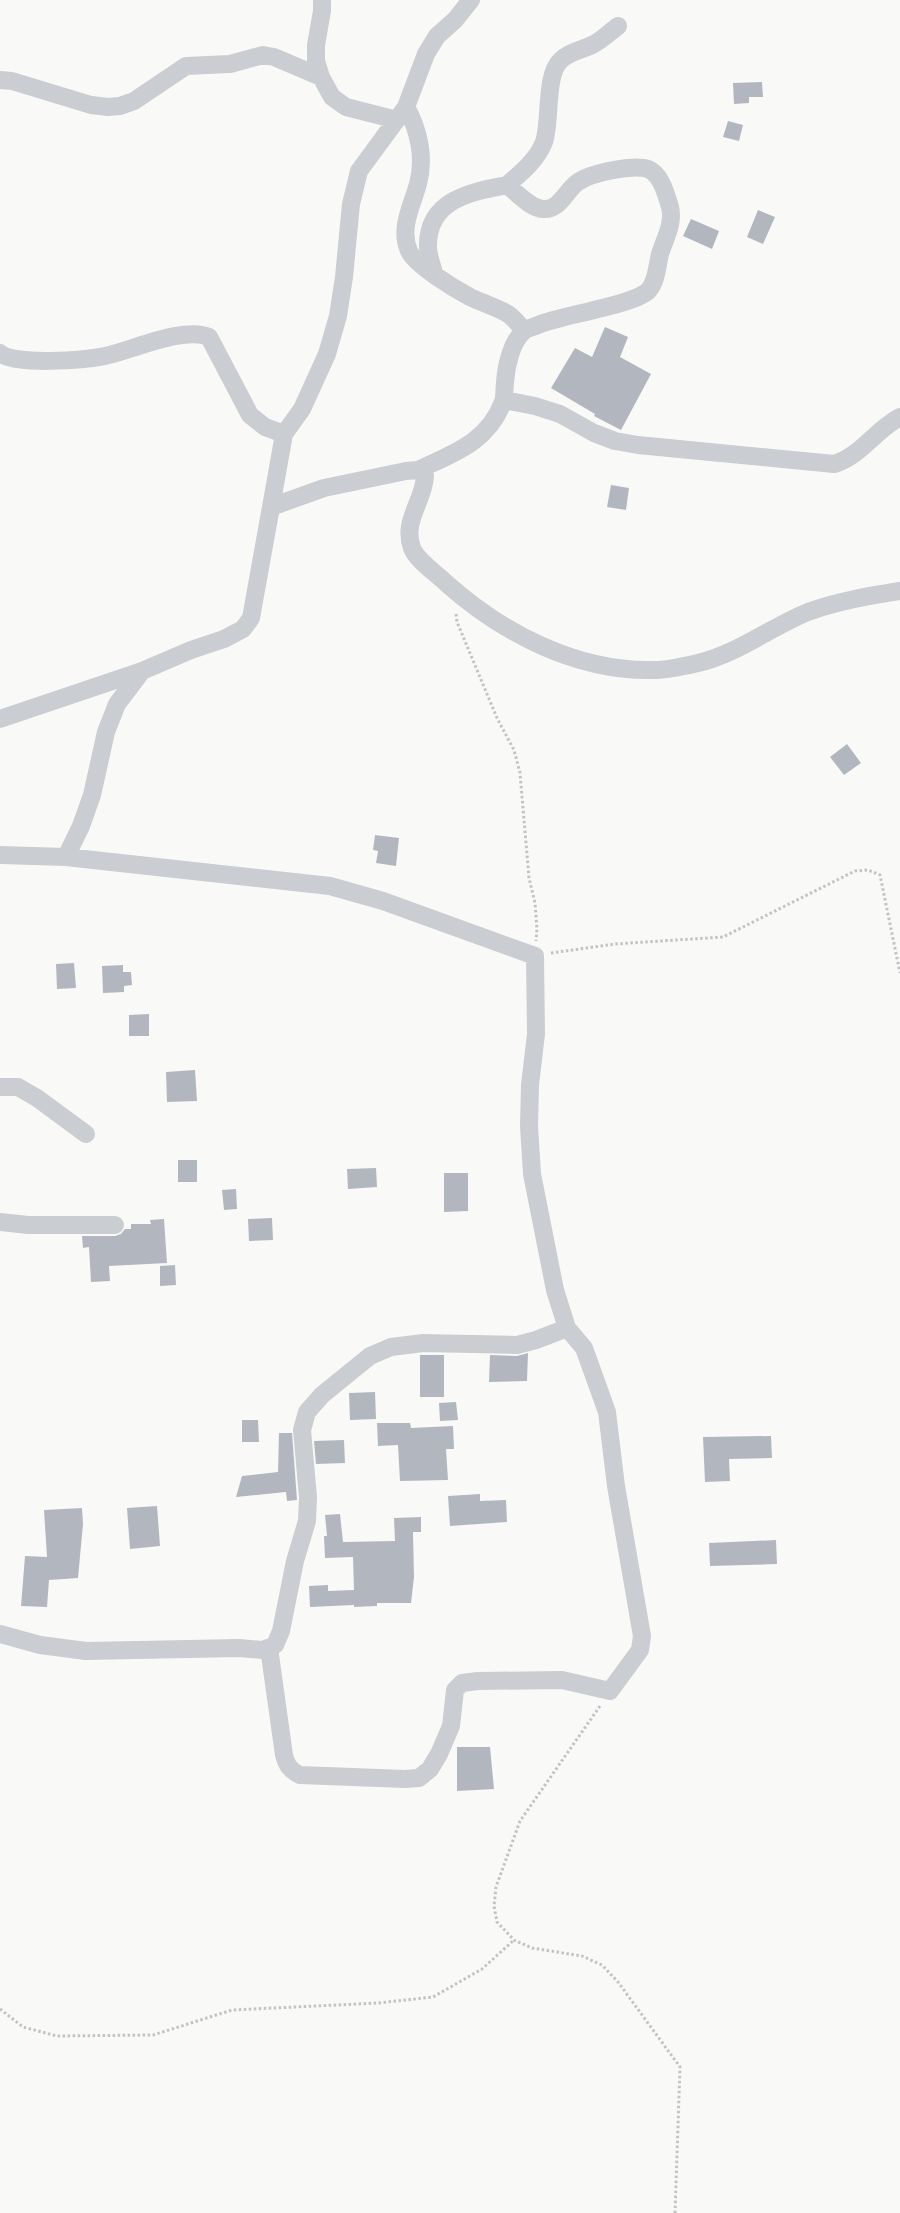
<svg xmlns="http://www.w3.org/2000/svg" width="900" height="2213" font-family="'Exo 2',sans-serif">
<rect width="100%" height="100%" fill="#f9faf7"/>
<!-- building -->
<path fill="#b2b7bf" d="M762,82l1,15h-14v6l-15,1 -1,-21z
M728,121l15,4 -4,16 -16,-4z
M758,210l17,7 -12,27 -16,-7z
M691,219l28,12 -7,18 -29,-13z
M605,327l23,10 -8,20 31,17 -30,56 -27,-14 1,-2 -44,-26 24,-40 17,9z
M611,485l18,3 -3,22 -19,-3z
M847,744l14,19 -17,12 -14,-18z
M375,835l24,3 -3,28 -20,-3 2,-12 -5,-1z
M74,963l2,25 -19,1 -1,-25z
M123,965v7h8l1,13 -8,1v6l-21,1 -1,-27z
M149,1014v22h-20v-21z
M195,1070l2,31 -30,1 -1,-30z
M178,1160h19v22h-19z
M376,1168l1,19 -29,2 -1,-20z
M444,1173h24v38l-24,1z
M236,1189l1,20 -13,1 -2,-20z
M272,1218l1,22 -24,1 -1,-22z
M164,1219l3,44 -58,3 1,15 -19,1 -2,-35 -6,1 -1,-12h33l6,-2 4,-5h6v-5h20l-1,-4z
M175,1265l1,20 -16,1v-20z
M528,1353l-1,28 -38,1 1,-27 27,1z
M420,1355h24v42h-24z
M375,1392l1,27 -26,1 -1,-27z
M456,1402l2,18 -18,1 -1,-18z
M242,1420h16l1,22h-17z
M377,1423h33l1,5 42,-2 1,23h-8l2,31 -48,1 -2,-36 -20,1z
M279,1433h13l5,67 -10,1 -1,-9 -50,5 6,-21 36,-4z
M771,1436l1,22 -43,1 1,22 -25,1 -2,-45z
M344,1440l1,23 -29,1 -2,-23z
M480,1494v7l26,-1 1,22 -57,4 -2,-30z
M157,1506l3,40 -30,3 -3,-41z
M82,1508l1,16 -5,54 -29,2 -2,27 -26,-1 4,-50 22,1 -3,-47z
M340,1514l3,28 52,-1 -1,-23 27,-1v15h-8l1,45 -3,26h-34v3l-23,1v-2l-44,2 -1,-21 19,-1v6l26,-1 -1,-33 -28,1 -1,-22h3l-2,-21z
M776,1540l1,24 -67,2 -1,-23z
M457,1747h33l4,42 -37,2z"/>
<g fill="none" stroke-linecap="round" stroke-linejoin="round">
<!-- path -->
<path stroke="#c1c3c6" stroke-width="3" stroke-dasharray="2.5 2.5" stroke-linecap="butt" d="M456,614l1,8 40,96 17,32 6,23 9,105 6,25 2,26 -1,12
M551,953l64,-9 108,-7 132,-66 13,-1 12,5 20,98
M600,1706l-80,115 -24,66 -2,19 3,16 17,18 18,8 50,8 20,9 16,17 62,85 -5,146
M0,2009l23,18 34,9 96,-1 79,-25 146,-7 55,-6 49,-28 32,-29"/>
<!-- minor -->
<path stroke="#cacdd1" stroke-width="18" d="M322,0v11l-6,34v16l5,16 11,20 14,10 51,13
M0,80l12,1 79,24 17,2 12,-1 14,-5 52,-35 44,-2 33,-9 11,2 47,20
M406,107c13,23 19,51 12,77 -6,22 -19,44 -9,67 6,14 46,38 61,46 12,6 26,10 38,17 6,4 11,11 16,16
M434,273c-2,-8 -6,-18 -6,-26 -1,-47 42,-55 79,-62
M0,353c14,13 86,7 105,3 28,-6 79,-30 104,-19l41,78 15,12 19,7
M504,400l31,6 25,8 34,19 21,8 23,4 196,19c27,-8 41,-34 66,-47
M418,470c36,-17 70,-28 85,-68 2,-6 1,-13 2,-19 1,-16 6,-41 19,-52 3,-3 10,-4 14,-6 24,-10 97,-20 111,-35 8,-10 8,-24 11,-36 5,-16 14,-30 10,-47 -4,-13 -9,-33 -22,-38 -15,-5 -57,4 -70,13 -11,7 -18,28 -34,27 -13,0 -27,-16 -37,-24 14,-12 30,-25 37,-43 7,-21 1,-66 16,-81 9,-10 23,-11 34,-17 8,-4 16,-12 24,-18
M271,507l13,-73 18,-25 25,-55 11,-38 6,-39 7,-73 8,-33 47,-64 20,-53 11,-18 18,-16 16,-20
M0,719l142,-48 49,-21 33,-11 19,-10 8,-11 20,-111 53,-19 82,-17 12,-1 7,6c-1,25 -23,45 -13,72 5,13 24,25 34,35 56,50 131,89 208,87 14,0 31,-4 44,-7 39,-9 73,-36 110,-51 30,-11 61,-16 92,-21
M0,855l66,2 264,29 53,15 152,55 1,78 -6,51 -1,41 3,48 23,116 12,38 17,20 23,64 9,74 26,150 -2,14 -30,41 -48,-11 -84,1 -16,2 -7,7 -4,36 -12,28 -9,15 -11,9 -14,1 -105,-4c-10,-5 -13,-9 -16,-20l-15,-107
M66,857l15,-31 11,-31 14,-63 11,-28 25,-33
M0,1087h18l19,11 49,36
M0,1222l28,3h87
M0,1634l40,11 46,6 153,-3 24,2 12,-5 6,-14 14,-70 12,-40 1,-24 -6,-67 5,-18 15,-17 48,-39 21,-9 32,-4 94,2 19,-5 31,-12"/>
</g>
</svg>
